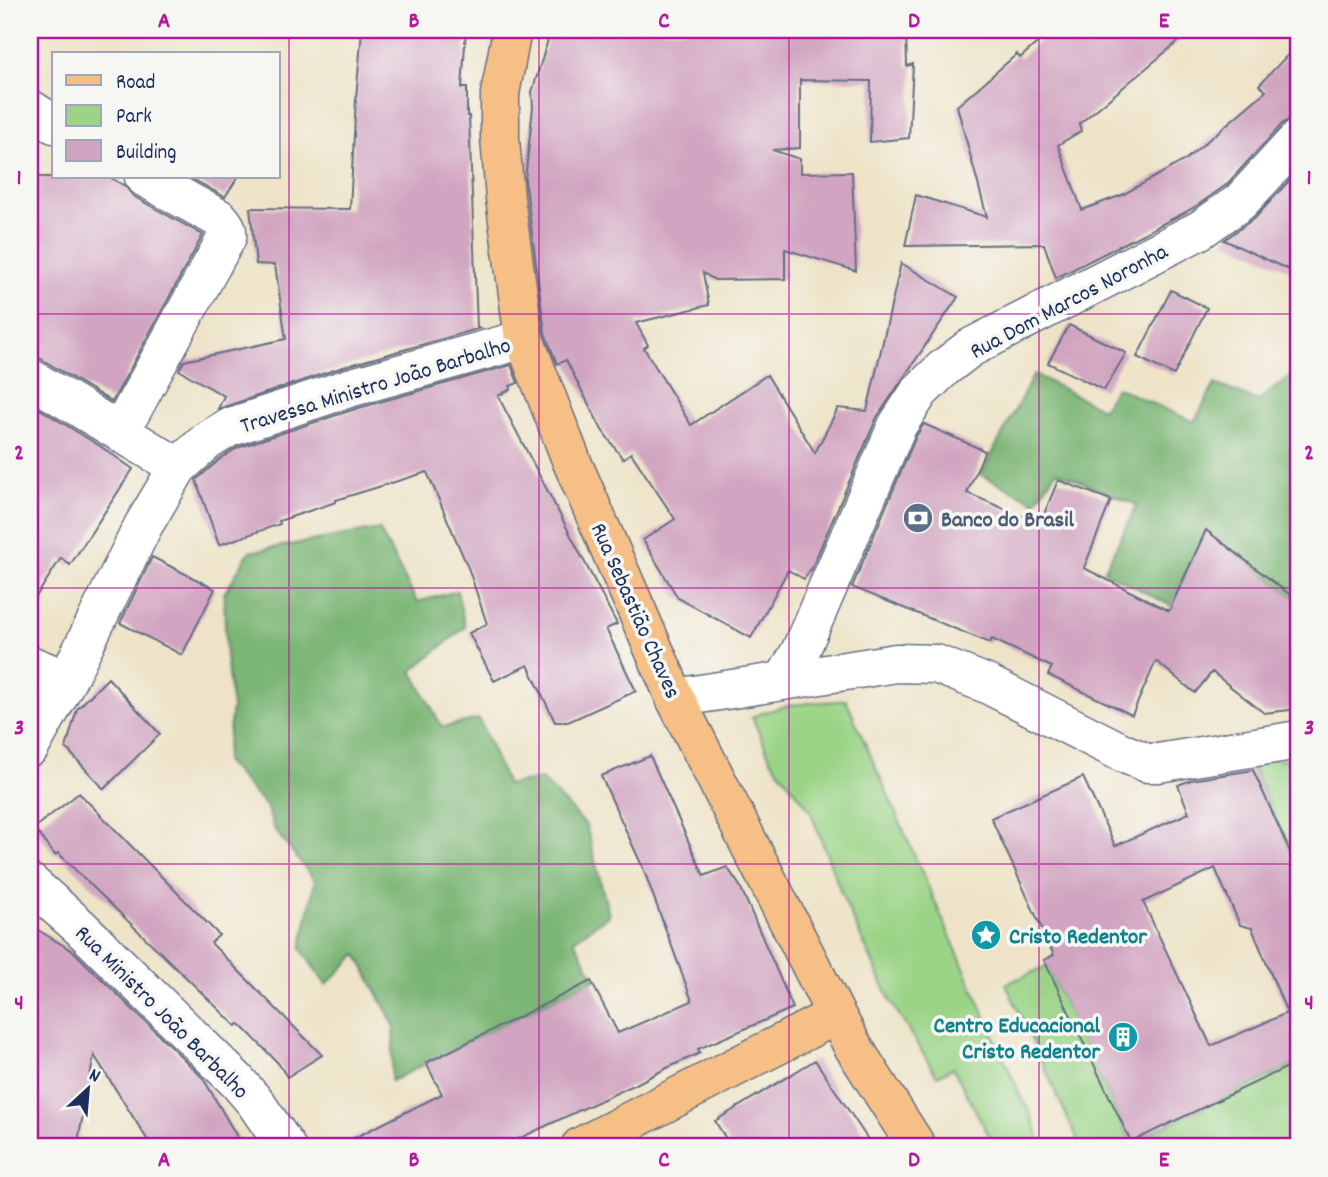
<svg xmlns="http://www.w3.org/2000/svg" width="1328" height="1177" font-family="Dekko,sans-serif">
<rect width="100%" height="100%" fill="#f6f6f2"/>
<filter id="ink" filterUnits="userSpaceOnUse"><feTurbulence type="fractalNoise" baseFrequency=".0143" numOctaves="2"/><feDisplacementMap in="SourceGraphic" scale="14" xChannelSelector="R" yChannelSelector="G"/><feConvolveMatrix kernelMatrix="1 2 1 2 8 2 1 2 1" color-interpolation-filters="sRGB"/></filter>
<filter id="wash" filterUnits="userSpaceOnUse"><feTurbulence type="fractalNoise" baseFrequency=".00686" numOctaves="4" result="noise"/><feDisplacementMap in="SourceGraphic" scale="28" xChannelSelector="R" yChannelSelector="G"/><feGaussianBlur stdDeviation="1.57" result="paint"/><feColorMatrix in="noise" values="0 0 0 0 0 0 0 0 0 0 0 0 0 0 0 0 0 1.4 0 .05"/><feComposite in="paint" operator="in"/></filter>
<g filter="url(#wash)">
<rect width="100%" height="100%" fill="#eee3c7"/>
<!-- green -->
<path fill="#9bd487" stroke="#5b8272" stroke-width="2" d="M846,700l175,397 8,13 14,37h-48l-42,-79 -16,8 -46,-74 -47,-102 -34,-90 -39,-50 -19,-43c15,-6 32,-12 49,-13 15,-2 30,-2 45,-4z
M1248,757l50,4v108z
M1047,966l84,176 167,-80v78l-18,7h-199l-75,-163z"/>
<!-- forest -->
<path fill="#7cb674" stroke="#4c7269" stroke-width="2" d="M1298,370v231l-92,-71 -35,76 -67,-35 33,-66 -81,-34 -20,31 -55,-27 53,-101 68,35 14,-22 78,35 21,-38 43,17z
M379,529l38,73 40,-11 8,36 -53,44 30,56 37,-8 28,66 34,-6 45,46 23,90 -35,25 21,39 -204,102 3,-56 -37,-71 -31,31 -25,-36 14,-68 -40,-51 -9,-24 -41,-45 7,-53 -6,-52 -2,-62 25,-42z"/>
<g id="blocks">
<!-- building -->
<path fill="#d1a5c1" fill-rule="evenodd" d="M362,30h104l-4,58h5v28h2l8,212h4l-138,39 -125,42 6,-13 -45,-26 5,-9 102,-22 -11,-74 -19,-1 -6,-56 100,1 6,-111z
M551,30h355l1,36 6,-2 -4,74 -39,4 1,-61 -71,-1v68l-28,2 28,9v14l52,-1 4,99 -71,-22v30l-70,1 -12,-7 6,32 -73,18 12,22 -4,3 47,77 76,-50 48,78 23,-45 29,3 34,-148 57,34 -81,120 -66,153h-1l-6,9 -16,-9 -37,68 -73,-40 -35,-58 32,-21 -44,-66 -8,6 -21,-29 -36,-70 -9,4 -12,-31 -20,-153 8,-73 -1,-15z
M1052,30h140l-113,94 2,7 -23,14 24,65 40,-15 63,-35 81,-69 -7,-6 39,-41v74h-7l-9,6 -56,61 -28,20 -16,9 -126,64 -12,-34 -139,2 11,-51 71,22 -30,-111 60,-52 3,4z
M1298,171v103l-74,-34 32,-23z
M30,177h79l16,9 8,10 70,39 -91,167 -71,-43 -11,-3z
M189,177h49l-13,20z
M1171,290l36,18 -33,67 -37,-18z
M1069,325l57,28 -22,37 -56,-27z
M511,365l7,18 -8,3 1,3 -13,7 119,228 -11,5 30,62 -68,31h-13l-27,-57 -34,16 -25,-48 18,-9 -18,-54 -42,-98 -91,28v2l-57,19 1,3 -61,21 -23,-65 24,-21 17,-11 118,-39z
M30,403l70,43 33,23 -63,96 -9,-7 -31,48z
M924,424l61,27 -18,42 73,31 18,-44 53,20 -27,68 85,43 37,-81 92,71v108l-34,4 -52,-41 -17,21 -39,-32 -24,54 -84,-40 4,-8 -60,-28 -2,4 -138,-56 64,-151z
M152,557l63,32 -33,66 -62,-32z
M108,678l52,56 -56,55 -38,-41 11,-39z
M650,756l54,120 23,-9 13,19 53,122 -95,41 2,4 -35,16 -27,14 -137,64h-165l106,-53 -16,-31 165,-82 27,52 74,-32 -49,-133 -42,-92z
M1253,770l45,99v193l-167,80 -87,-182 10,-5 -63,-137 92,-41 32,69 74,-33 -11,-28 13,-5zM1215,868l25,57 12,3 35,85 -76,33 -68,-144z
M79,793l140,142 -8,8 111,112 -35,22 -9,-14 -36,-37 -3,-2 -3,2 -178,-173 -3,2 -21,-27z
M30,925l44,27 129,126 40,69h-91l-58,-92 -17,92h-47z
M815,1060l58,87h-142l-16,-26z"/>
</g>
</g>
<g filter="url(#ink)">
<use href="#blocks" fill-opacity="0" stroke="#656e83" stroke-width="2"/>
<g fill="none" stroke-linecap="round" stroke-linejoin="round">
<!-- minor casing -->
<g stroke="#656e83" stroke-width="41">
<path id="minor" d="M30,109l24,15
M30,378l148,89
M120,432l107,-195c1,-8 -1,-11 -7,-18l-76,-42
M30,665l37,15
M784,680l16,-28 97,-226 23,-35 24,-23 26,-20 230,-118 40,-28 58,-63
M675,698l221,-35 40,1 51,20 136,69 24,10h11l140,-23
M30,747l37,-67 76,-154 35,-59 29,-26 21,-13 121,-40 175,-49
M30,883l50,44 157,154 18,21 31,45"/>
</g>
<!-- major casing -->
<g stroke="#656e83" stroke-width="41">
<path id="major" d="M512,30l-12,64v44l5,60 19,141 48,123 103,236 161,317 18,33 63,99
M580,1147l256,-132"/>
</g>
<!-- minor -->
<use href="#minor" stroke="#fff" stroke-width="38"/>
<!-- major -->
<use href="#major" stroke="#f5bf86" stroke-width="38"/>
</g>
</g>
<!-- grid -->
<path fill="none" stroke="#b5179e" stroke-width="2" stroke-opacity="0.55" d="M289,30v1117M539,30v1117M789,30v1117M1039,30v1117M30,314h1268M30,588h1268M30,864h1268"/>
<!-- icons -->
<defs>
<g id="bank-disc" transform="scale(1.575)"><circle r="9.5" fill="#5c6f8a" stroke="#f6f6f2"/><path d="M-6-4H6V4H-6ZM0-2.3a2.3 2.3 0 1 0 0 4.6a2.3 2.3 0 1 0 0-4.6Z" fill="#fff"/></g>
<g id="sight-disc" transform="scale(1.575)"><circle r="9.5" fill="#0f9aa8" stroke="#f6f6f2"/><path d="M0-6L1.8-2.2L6-1.7L2.9 1.2L3.7 5.4L0 3.3L-3.7 5.4L-2.9 1.2L-6-1.7L-1.8-2.2Z" fill="#fff"/></g>
<g id="building-disc" transform="scale(1.575)"><circle r="9.5" fill="#0f9aa8" stroke="#f6f6f2"/><path d="M-4-6H4V6H1V3H-1V6H-4ZM-2.5-4.3h1.7v1.8h-1.7ZM.8-4.3h1.7v1.8H.8ZM-2.5-1h1.7V.8h-1.7ZM.8-1h1.7V.8H.8Z" fill="#fff"/></g>
</defs>
<g fill-rule="evenodd">
<use href="#bank-disc" x="918" y="518"/>
<use href="#sight-disc" x="986" y="935"/>
<use href="#building-disc" x="1123" y="1037"/>
</g>
<g text-anchor="middle" stroke-width="7" stroke-linejoin="round" paint-order="stroke">
<!-- street labels -->
<g font-size="23" fill="#1b2f5e" stroke="#f6f6f2">
<text transform="translate(1068 300) rotate(-28)" y="8">Rua Dom Marcos Noronha</text>
<text transform="translate(375 384) rotate(-17)" y="8">Travessa Ministro João Barbalho</text>
<text transform="translate(637 610) rotate(66)" y="8">Rua Sebastião Chaves</text>
<text transform="translate(163 1011) rotate(45)" y="8">Rua Ministro João Barbalho</text>
</g>
<!-- service labels -->
<g font-size="23" font-weight="bold" fill="#4e5e75" stroke="#f6f6f2" text-anchor="start">
<text x="941" y="526">Banco do Brasil</text>
</g>
<!-- culture labels -->
<g font-size="23" font-weight="bold" fill="#0d838f" stroke="#f6f6f2" text-anchor="start">
<text x="1009" y="943">Cristo Redentor</text>
<text x="1100" y="1032" text-anchor="end">Centro Educacional<tspan x="1100" dy="26">Cristo Redentor</tspan></text>
</g>
</g>
<!-- margin -->
<rect width="1328" height="1177" fill="none" stroke="#f6f6f2" stroke-width="77"/>
<!-- legend -->
<rect x="52" y="52" width="228" height="126" fill="#f6f6f2" stroke="#9ea6b7" stroke-width="2"/>
<rect x="66" y="75" width="35" height="10" fill="#f5bf86" stroke="#9ea6b7" stroke-width="2"/>
<text x="116" y="88" font-size="21" fill="#1b2f5e">Road</text>
<rect x="66" y="105" width="35" height="21" fill="#9bd487" stroke="#9ea6b7" stroke-width="2"/>
<text x="116" y="122" font-size="21" fill="#1b2f5e">Park</text>
<rect x="66" y="140" width="35" height="21" fill="#d1a5c1" stroke="#9ea6b7" stroke-width="2"/>
<text x="116" y="158" font-size="21" fill="#1b2f5e">Building</text>
<!-- north arrow -->
<g transform="translate(88 1089) rotate(26)" stroke="#f6f6f2" stroke-width="5" paint-order="stroke">
<path d="M0-5L12 26L0 18L-12 26Z" fill="#1b2f5e"/>
<text y="-10" font-size="19" font-weight="bold" text-anchor="middle" fill="#1b2f5e">N</text>
</g>
<rect x="38" y="38" width="1252" height="1100" fill="none" stroke="#b5179e" stroke-width="2.5"/>
<g font-size="23" text-anchor="middle" font-weight="bold" fill="#b5179e">
<text x="164" y="27">A</text>
<text x="414" y="27">B</text>
<text x="664" y="27">C</text>
<text x="914" y="27">D</text>
<text x="1164" y="27">E</text>
<text x="19" y="184">1</text>
<text x="1309" y="184">1</text>
<text x="19" y="459">2</text>
<text x="1309" y="459">2</text>
<text x="19" y="734">3</text>
<text x="1309" y="734">3</text>
<text x="19" y="1009">4</text>
<text x="1309" y="1009">4</text>
<text x="164" y="1166">A</text>
<text x="414" y="1166">B</text>
<text x="664" y="1166">C</text>
<text x="914" y="1166">D</text>
<text x="1164" y="1166">E</text>
</g>
</svg>
